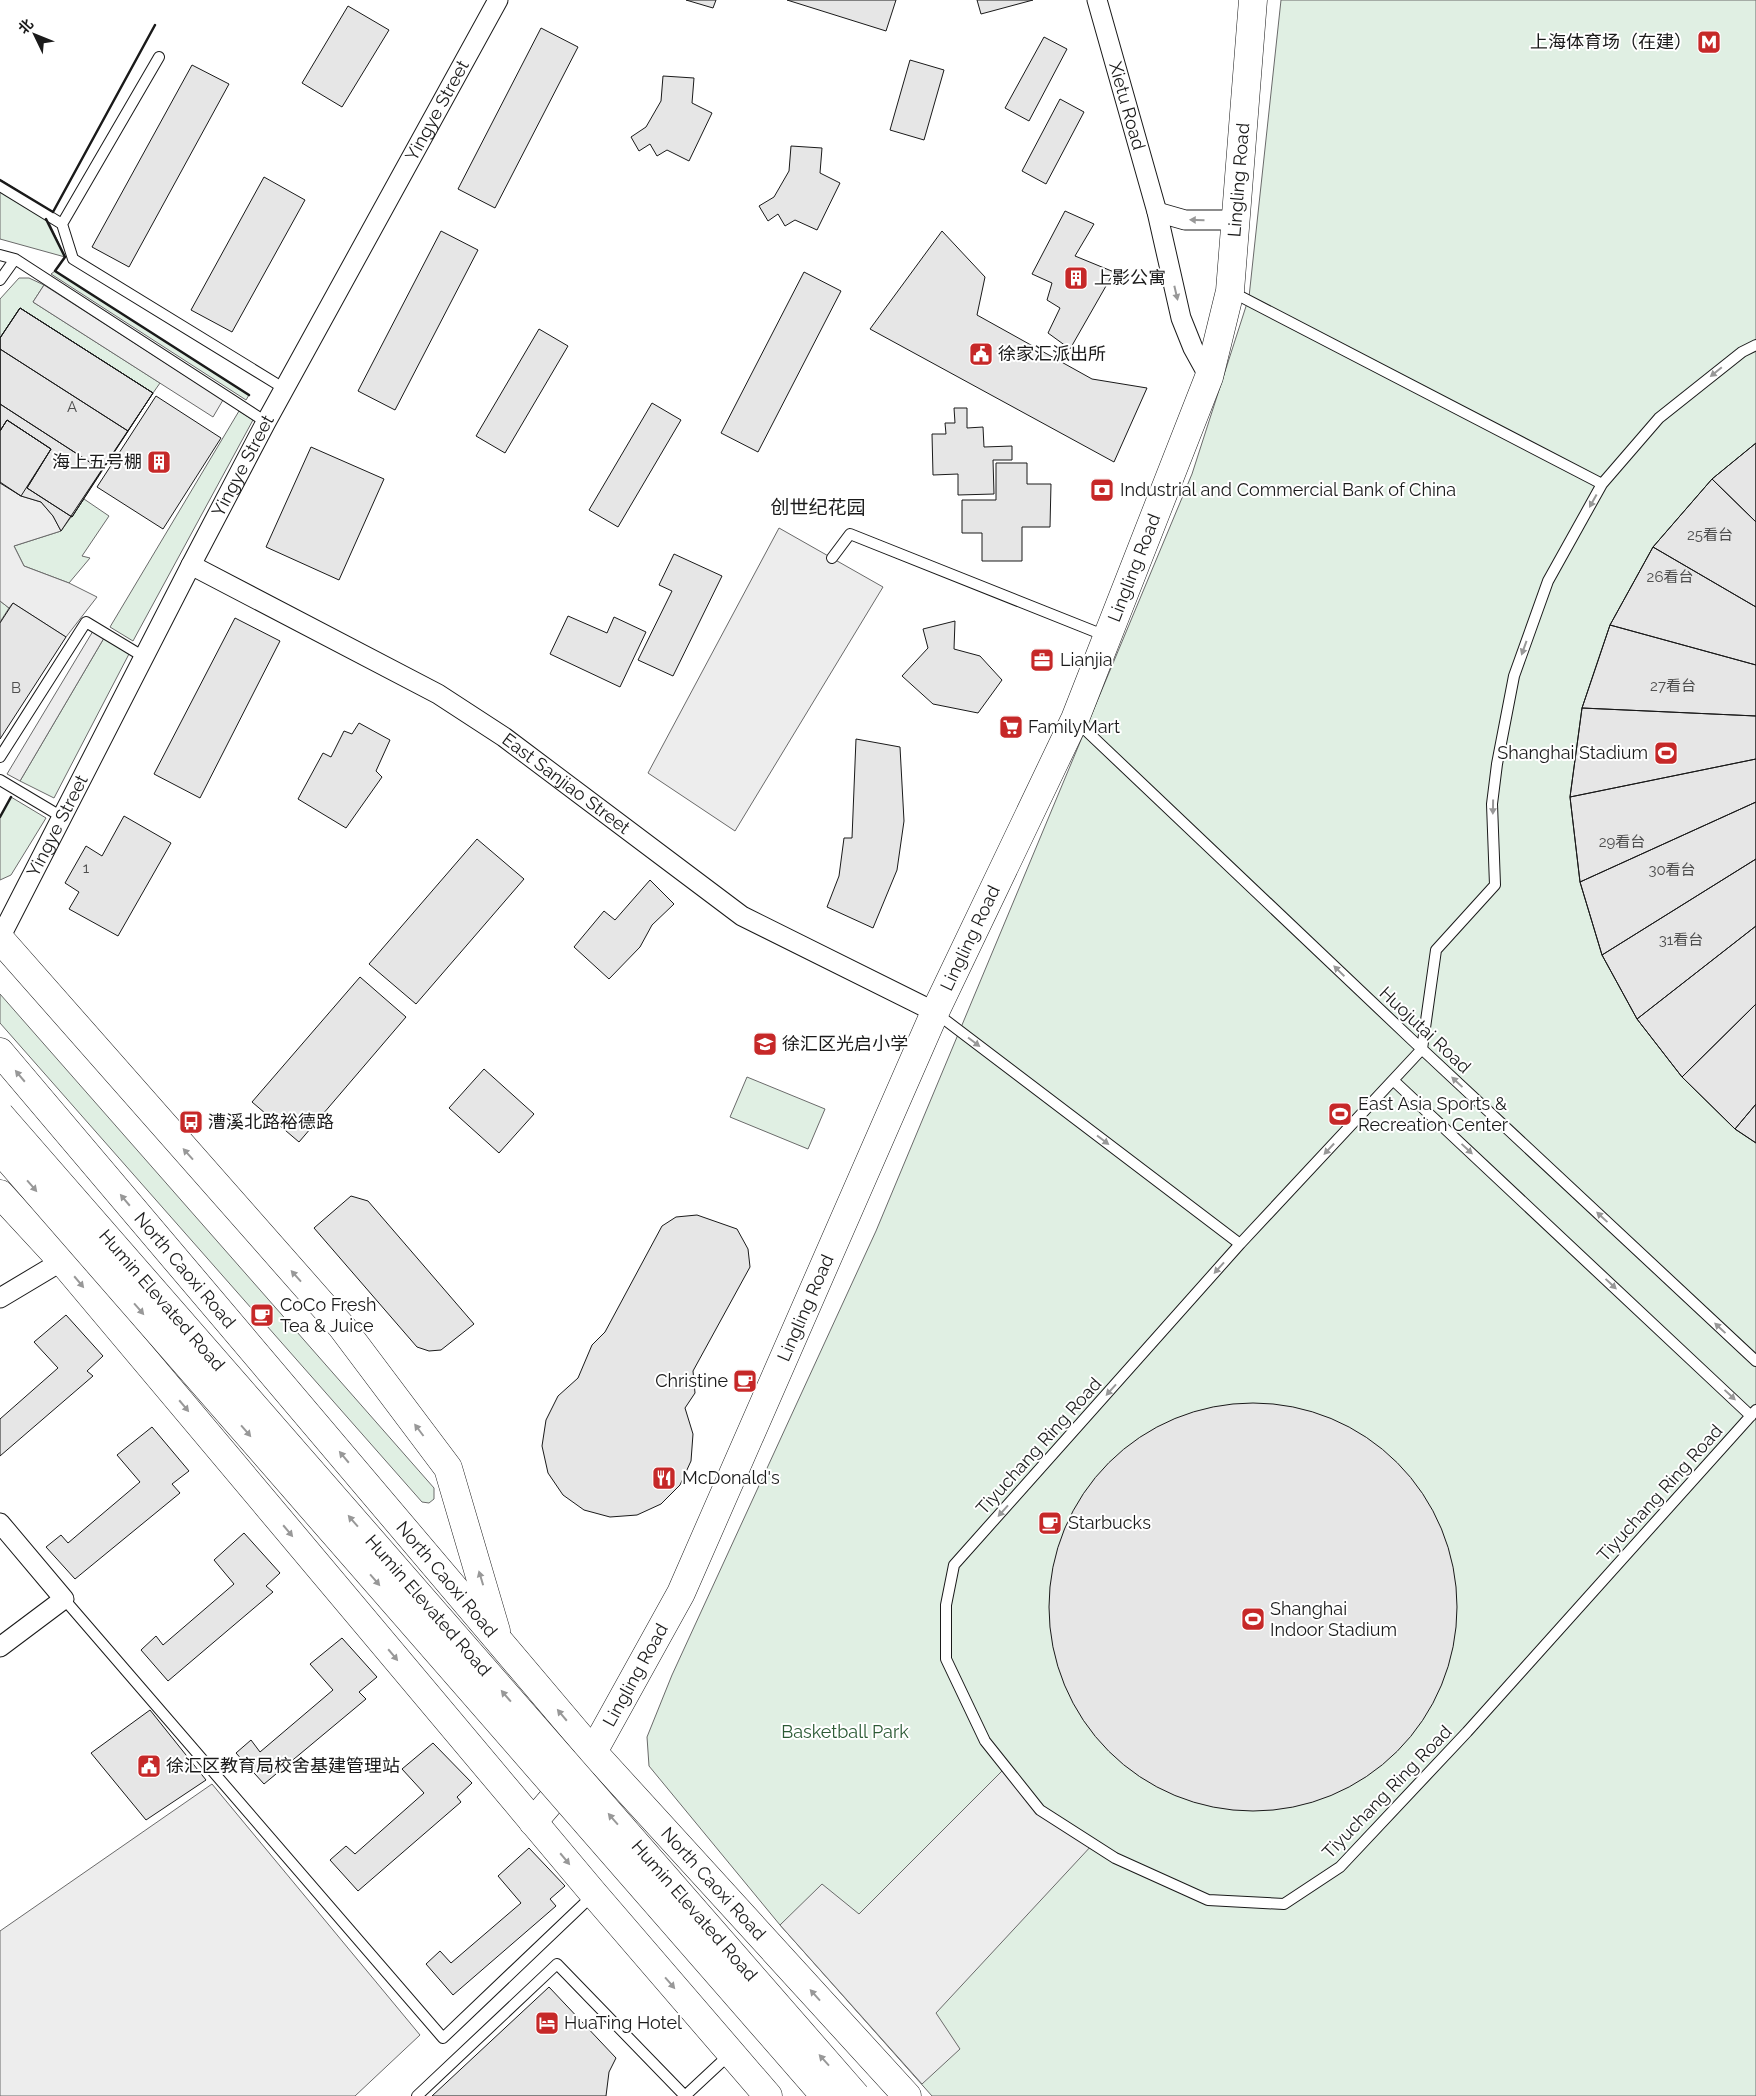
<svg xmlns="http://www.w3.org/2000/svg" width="1756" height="2096" font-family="Raleway,'Noto Sans SC',sans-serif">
<rect width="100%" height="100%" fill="#fff"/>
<!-- green -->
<path fill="#e0efe3" stroke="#6a6a6a" d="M1281,0h475v2096h-824l-152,-171 -131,-159 -2,-29 25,-62 204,-444 316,-757 57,-177z
M0,191l48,29 17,37 -65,-18z
M55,271l194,124 -3,5 -195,-126z
M19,278h10l15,7 -11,17 127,81 -7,10 -133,-85 -20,30v-39z
M239,411l14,9 -120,221 -23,-14z
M84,499l25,17 -27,40 8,2 -21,25 -45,-17 -10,-20 47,-15z
M0,601l9,7 -9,14z
M104,638l25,16 -75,144 -34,-17z
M11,797l35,21 -35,57 -11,5v-63z
M0,994l434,494v11l-5,4 -7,-1 -422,-479z
M747,1077l78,32 -17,40 -78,-32z"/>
<!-- parking -->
<path fill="#ededed" stroke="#6a6a6a" d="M44,285l179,115 -10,17 -180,-115z
M0,482l21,14 20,6 12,14 8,15 -47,15 10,20 45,17 28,14 -31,40 -53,-34 -4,5 -9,-7z
M779,528l104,59 -148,244 -87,-58z
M93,631l11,7 -84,143 -13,-7z
M1006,1767l34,43 53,34 -157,169 24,36 -38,35 -142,-159 42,-41 37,30z
M212,1784l208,251 -65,61h-355v-165z"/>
<!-- building -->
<path fill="#e6e6e6" stroke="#1a1a1a" d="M686,0h30l-3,8z
M787,0h109l-10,31z
M977,0h56l-52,14z
M348,6l41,24 -47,77 -40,-24z
M541,28l37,19 -83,161 -37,-19z
M1044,37l23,12 -38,72 -24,-13z
M910,60l34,10 -20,70 -34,-10z
M192,65l37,19 -100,183 -37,-20z
M663,76l31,2 -2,25 20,10 -23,48 -22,-11 -10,6 -7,-12 -11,7 -8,-14 15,-10 15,-26z
M1060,99l24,13 -38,72 -24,-13z
M791,146l31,2 -2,25 20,10 -23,47 -22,-10 -10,6 -7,-12 -10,7 -9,-15 15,-9 15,-26z
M264,177l41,23 -73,132 -41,-22z
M1065,211l29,13 -19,32 39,16 -44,77 -22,-16 12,-25 -13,-8 5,-17 -20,-9z
M441,231l37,19 -83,160 -37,-19z
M942,231l43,46 -8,38 115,64 55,9 -33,74 -244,-133z
M804,272l37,19 -83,161 -37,-19z
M20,308l133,85 -81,124 -45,-29 24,-39 -44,-29 -7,11v-93z
M20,308l133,85 -92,138 -8,-15 -12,-14 -20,-6 -21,-14v-144z
M20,308l133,85 -25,38 -128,-82v-11z
M539,329l29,17 -63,107 -29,-17z
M0,349l128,82 -26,39 -102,-66z
M156,396l65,42 -58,91 -66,-42z
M652,403l29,17 -63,107 -29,-17z
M0,404l102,66 -30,47 -45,-29 24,-39 -44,-29 -7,11z
M954,408h13v20l16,-1 1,20 28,-1v14h-19l1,34 -36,1v-21l-25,1 -1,-41h14l-1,-11h10z
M7,420l44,29 -30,47 -21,-13v-52z
M1756,443v700l-21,-14 -53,-52 -45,-58 -35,-64 -22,-73 -10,-85 12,-89 28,-83 43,-78 59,-68z
M1756,443v79l-44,-43z
M311,447l73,32 -45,101 -73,-33z
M996,463h31v21h24l-1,43h-28v34h-40v-28h-20v-33h34z
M1712,479l44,43v85l-103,-60z
M1653,547l103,60v58l-146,-40z
M674,554l48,22 -49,100 -35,-16 34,-69 -13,-6z
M13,603l53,34 -66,102v-116z
M568,616l39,17 7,-16 32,15 -26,55 -70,-33z
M235,618l45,23 -80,157 -46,-24z
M955,621l-1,28 26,7 22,24 -24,33 -45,-9 -31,-28 26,-28 -5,-19z
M1610,625l146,40v51l-174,-8z
M1582,708l174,8v43l-186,38z
M359,723l31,17 -14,31 6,6 -36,51 -48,-29 25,-46 8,4 13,-26 8,3z
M856,739l44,8 4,74 -7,49 -24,58 -46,-21 12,-31 5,-38h8z
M1756,759v43l-176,80 -10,-85z
M1756,802v57l-154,96 -22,-73z
M124,816l47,27 -53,93 -49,-27 10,-17 -14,-9 21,-37 16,10z
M477,839l47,40 -108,125 -47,-40z
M1756,859v67l-119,93 -35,-64z
M650,880l24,24 -22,21 -12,22 -31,32 -35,-32 30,-36 11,9z
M1756,926v78l-74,73 -45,-58z
M360,977l46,40 -107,125 -47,-40z
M1756,1004v100l-21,25 -53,-52z
M484,1069l50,45 -35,39 -50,-45z
M1756,1104v39l-21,-14z
M351,1196l17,5 106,123 -33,26 -12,1 -12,-4 -103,-119z
M697,1215l40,14 11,20 2,18 -57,104 2,22 -10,15 8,26 -2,27 -11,24 -19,19 -24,11 -27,2 -26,-7 -21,-15 -15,-22 -6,-27 4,-26 12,-24 20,-18 14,-33 13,-13 57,-106 14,-9z
M66,1315l37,41 -16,15 6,5 -93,80v-37l58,-51 -24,-26z
M1049 1607a204 204 0 1 1 408 0a204 204 0 1 1-408 0Z
M152,1427l37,44 -17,13 8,9 -105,86 -29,-32 15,-12 7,8 72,-61 -23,-27z
M244,1533l36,40 -14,13 7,6 -105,89 -27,-31 15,-14 7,9 71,-61 -20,-24z
M342,1638l35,39 -18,15 7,7 -102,85 -28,-31 15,-13 9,12 73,-62 -23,-26z
M150,1710l56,70 -60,40 -55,-67z
M433,1743l39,40 -15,14 4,5 -103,89 -28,-31 16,-14 9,8 69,-61 -22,-24z
M529,1848l36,38 -15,13 6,7 -103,89 -27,-31 14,-13 11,12 70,-60 -23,-27z
M549,1987l67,71 -7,14 -3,24h-174z"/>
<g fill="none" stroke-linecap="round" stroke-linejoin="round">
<!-- lane casing -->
<g stroke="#1a1a1a" stroke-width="12">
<path id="lane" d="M159,57l-97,167 11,35 212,130
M0,186l62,38
M0,255l15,4 251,163
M0,280l15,-21
M1230,291l372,193
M1756,345l-14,7 -83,66 -57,66 -54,97 -34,95 -17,88 -5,40 3,81 -59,65 -14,99 -182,195 -286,321 -8,40v54l39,82 55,69 75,48 93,42 76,4 56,-37 127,-135 289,-322
M832,558l18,-24 256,102
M1076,721l334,317 346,323
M0,757l86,-135 58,35
M0,780l62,37
M936,1013l304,231
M1393,1080l358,336
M64,1599l379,439 149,-142
M417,2096l140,-132 128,132
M685,2096l45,-42"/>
</g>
<!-- street casing -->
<g stroke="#1a1a1a" stroke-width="21">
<g id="street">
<path id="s1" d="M1097,0l60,212 24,106 12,30 16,29"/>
<path d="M1157,212l28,8h52"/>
<path id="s2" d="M191,565l247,129 66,43 238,179 193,96"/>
<path id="s3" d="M0,938l191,-373 75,-143 232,-422"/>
<path d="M0,1298l62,-37"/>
<path d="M0,1523l64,76 -64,48"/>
</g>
</g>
<!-- secondary casing -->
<g stroke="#1a1a1a" stroke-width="29">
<g id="secondary">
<path id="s4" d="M533,1822l60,-70 88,-159 254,-581 140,-293 134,-342 21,-86 23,-291"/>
</g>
</g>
<!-- primary casing -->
<g stroke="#1a1a1a" stroke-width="29">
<g id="primary">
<path d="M0,939l342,388 106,141 48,163"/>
<path id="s5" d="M0,1052l593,700 314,344"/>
<path d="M0,1194l62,67 532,633 174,202"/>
</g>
</g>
<!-- lane -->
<use href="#lane" stroke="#fff" stroke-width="10"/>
<!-- street -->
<use href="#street" stroke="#fff" stroke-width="19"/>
<!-- secondary -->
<use href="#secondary" stroke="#fff" stroke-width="28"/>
<!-- primary -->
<use href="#primary" stroke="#fff" stroke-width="28"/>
<!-- highway-bridge casing -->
<g stroke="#1a1a1a" stroke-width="29" stroke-linecap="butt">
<g id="highway-bridge">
<path id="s6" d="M0,1115l856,981"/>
<path d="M0,1150l825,946"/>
</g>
</g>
<!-- highway-bridge -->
<use href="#highway-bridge" stroke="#fff" stroke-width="28"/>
<!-- wall -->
<path stroke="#1a1a1a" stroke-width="2.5" d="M0,180l53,32 102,-187
M46,219l19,38 -10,14 194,124
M0,817l11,-20"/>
</g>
<!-- one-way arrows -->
<defs><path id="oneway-solid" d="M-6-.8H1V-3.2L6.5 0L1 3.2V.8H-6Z" transform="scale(1.25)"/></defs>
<g fill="#989898">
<use href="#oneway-solid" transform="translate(1197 220) rotate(-179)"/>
<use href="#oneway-solid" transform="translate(1176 293) rotate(77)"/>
<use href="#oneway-solid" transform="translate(1716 372) rotate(141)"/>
<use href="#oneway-solid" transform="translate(1593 501) rotate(119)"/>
<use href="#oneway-solid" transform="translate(1524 648) rotate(110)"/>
<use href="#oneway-solid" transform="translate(1493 807) rotate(91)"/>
<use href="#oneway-solid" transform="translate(1339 971) rotate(-136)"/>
<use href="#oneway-solid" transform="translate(974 1042) rotate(37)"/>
<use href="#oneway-solid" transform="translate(20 1076) rotate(-130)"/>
<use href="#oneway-solid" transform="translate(1457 1082) rotate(-137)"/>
<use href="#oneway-solid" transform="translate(1103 1140) rotate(37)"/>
<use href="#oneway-solid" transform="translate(1329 1149) rotate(133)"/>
<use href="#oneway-solid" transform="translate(1467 1149) rotate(43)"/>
<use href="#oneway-solid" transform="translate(188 1154) rotate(-132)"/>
<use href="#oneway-solid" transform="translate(32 1186) rotate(49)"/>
<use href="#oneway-solid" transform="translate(125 1200) rotate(-130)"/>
<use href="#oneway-solid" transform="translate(1602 1217) rotate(-137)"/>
<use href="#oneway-solid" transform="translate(1219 1268) rotate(132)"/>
<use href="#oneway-solid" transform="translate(296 1276) rotate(-132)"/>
<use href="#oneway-solid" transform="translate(79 1282) rotate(50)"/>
<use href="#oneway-solid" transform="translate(1611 1284) rotate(43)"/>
<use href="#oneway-solid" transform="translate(139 1309) rotate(49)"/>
<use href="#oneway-solid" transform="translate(1720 1328) rotate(-137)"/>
<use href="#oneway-solid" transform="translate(1111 1390) rotate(132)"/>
<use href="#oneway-solid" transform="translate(1730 1395) rotate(43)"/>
<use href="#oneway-solid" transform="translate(184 1406) rotate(50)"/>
<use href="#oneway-solid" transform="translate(419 1430) rotate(-127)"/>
<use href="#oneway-solid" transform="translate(246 1431) rotate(49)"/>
<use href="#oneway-solid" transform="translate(344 1457) rotate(-130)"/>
<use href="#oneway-solid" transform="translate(1003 1511) rotate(132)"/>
<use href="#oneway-solid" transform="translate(353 1521) rotate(-131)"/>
<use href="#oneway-solid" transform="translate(288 1531) rotate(50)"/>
<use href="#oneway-solid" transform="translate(481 1578) rotate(-107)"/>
<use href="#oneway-solid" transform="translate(375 1580) rotate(49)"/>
<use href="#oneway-solid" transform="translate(393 1655) rotate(50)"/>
<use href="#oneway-solid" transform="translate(506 1696) rotate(-131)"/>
<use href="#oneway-solid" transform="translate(562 1715) rotate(-130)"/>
<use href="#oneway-solid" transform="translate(613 1819) rotate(-131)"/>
<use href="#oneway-solid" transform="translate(565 1859) rotate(50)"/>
<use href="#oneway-solid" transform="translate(670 1983) rotate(49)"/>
<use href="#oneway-solid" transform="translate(815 1995) rotate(-132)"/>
<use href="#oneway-solid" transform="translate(824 2060) rotate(-132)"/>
</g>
<!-- icons -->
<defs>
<g id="metro-square" transform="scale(1.25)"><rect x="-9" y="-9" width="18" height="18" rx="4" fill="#c62828" stroke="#fff"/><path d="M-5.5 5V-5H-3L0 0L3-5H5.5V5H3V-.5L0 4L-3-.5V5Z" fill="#fff"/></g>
<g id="building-square" transform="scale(1.25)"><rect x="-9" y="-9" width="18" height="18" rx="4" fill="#c62828" stroke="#fff"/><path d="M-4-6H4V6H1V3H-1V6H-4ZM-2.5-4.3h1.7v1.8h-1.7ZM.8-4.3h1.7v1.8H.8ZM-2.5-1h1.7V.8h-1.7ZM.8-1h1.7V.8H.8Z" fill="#fff"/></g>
<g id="civic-square" transform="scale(1.25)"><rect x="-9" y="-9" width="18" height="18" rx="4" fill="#c62828" stroke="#fff"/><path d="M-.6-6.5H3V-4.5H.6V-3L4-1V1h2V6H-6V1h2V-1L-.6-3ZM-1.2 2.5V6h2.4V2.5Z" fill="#fff"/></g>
<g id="bank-square" transform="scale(1.25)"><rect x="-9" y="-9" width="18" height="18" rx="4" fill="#c62828" stroke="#fff"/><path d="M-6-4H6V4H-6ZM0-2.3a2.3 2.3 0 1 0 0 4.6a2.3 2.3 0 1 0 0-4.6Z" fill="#fff"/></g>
<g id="office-square" transform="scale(1.25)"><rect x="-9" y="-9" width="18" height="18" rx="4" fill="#c62828" stroke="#fff"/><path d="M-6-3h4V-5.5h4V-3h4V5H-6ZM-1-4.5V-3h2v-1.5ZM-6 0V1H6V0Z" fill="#fff"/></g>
<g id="supermarket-square" transform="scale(1.25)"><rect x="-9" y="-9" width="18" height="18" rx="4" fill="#c62828" stroke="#fff"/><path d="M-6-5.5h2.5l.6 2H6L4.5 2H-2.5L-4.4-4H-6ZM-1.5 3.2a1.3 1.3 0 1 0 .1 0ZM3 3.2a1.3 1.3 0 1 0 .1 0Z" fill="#fff"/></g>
<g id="stadium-square" transform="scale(1.25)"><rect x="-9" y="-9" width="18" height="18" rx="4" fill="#c62828" stroke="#fff"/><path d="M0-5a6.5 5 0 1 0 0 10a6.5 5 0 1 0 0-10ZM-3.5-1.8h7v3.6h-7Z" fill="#fff"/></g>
<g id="school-square" transform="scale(1.25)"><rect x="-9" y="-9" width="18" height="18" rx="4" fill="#c62828" stroke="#fff"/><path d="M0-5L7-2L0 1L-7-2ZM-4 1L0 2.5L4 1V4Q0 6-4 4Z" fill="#fff"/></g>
<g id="bus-square" transform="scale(1.25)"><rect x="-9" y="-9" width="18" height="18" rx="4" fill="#c62828" stroke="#fff"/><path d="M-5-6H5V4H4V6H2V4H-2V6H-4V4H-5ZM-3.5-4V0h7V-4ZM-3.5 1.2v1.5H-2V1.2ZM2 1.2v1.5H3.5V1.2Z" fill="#fff"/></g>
<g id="cafe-square" transform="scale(1.25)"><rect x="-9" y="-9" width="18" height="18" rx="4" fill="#c62828" stroke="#fff"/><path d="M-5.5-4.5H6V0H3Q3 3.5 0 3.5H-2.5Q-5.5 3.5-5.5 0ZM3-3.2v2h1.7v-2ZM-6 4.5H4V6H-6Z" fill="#fff"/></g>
<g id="restaurant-square" transform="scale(1.25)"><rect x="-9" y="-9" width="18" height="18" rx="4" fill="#c62828" stroke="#fff"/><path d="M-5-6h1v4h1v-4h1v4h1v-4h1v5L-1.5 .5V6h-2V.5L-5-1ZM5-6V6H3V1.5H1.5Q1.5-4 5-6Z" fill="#fff"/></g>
<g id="hotel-square" transform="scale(1.25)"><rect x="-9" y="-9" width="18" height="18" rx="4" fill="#c62828" stroke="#fff"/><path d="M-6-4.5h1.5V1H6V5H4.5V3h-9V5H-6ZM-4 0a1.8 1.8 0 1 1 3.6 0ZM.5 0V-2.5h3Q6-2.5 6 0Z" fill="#fff"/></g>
</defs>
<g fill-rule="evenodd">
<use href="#metro-square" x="1709" y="42"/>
<use href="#building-square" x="1076" y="278"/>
<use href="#civic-square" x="981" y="354"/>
<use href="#building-square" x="159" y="462"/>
<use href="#bank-square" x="1102" y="490"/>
<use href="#office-square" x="1042" y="660"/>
<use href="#supermarket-square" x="1011" y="727"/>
<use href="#stadium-square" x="1666" y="753"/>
<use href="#school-square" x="765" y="1044"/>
<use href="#stadium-square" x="1340" y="1114"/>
<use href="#bus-square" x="191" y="1122"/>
<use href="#cafe-square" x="262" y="1315"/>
<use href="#cafe-square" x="745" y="1381"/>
<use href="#restaurant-square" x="664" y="1478"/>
<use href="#cafe-square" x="1050" y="1523"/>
<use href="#stadium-square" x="1253" y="1619"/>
<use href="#civic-square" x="149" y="1766"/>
<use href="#hotel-square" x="547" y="2023"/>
</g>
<g text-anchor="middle" stroke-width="4" stroke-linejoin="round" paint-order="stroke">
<!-- number labels -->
<g font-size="15" fill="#4d4d4d">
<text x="72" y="412">A</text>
<text x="1710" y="540">25看台</text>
<text x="1670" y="582">26看台</text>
<text x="1673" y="691">27看台</text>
<text x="16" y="693">B</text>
<text x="1622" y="847">29看台</text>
<text x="86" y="873">1</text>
<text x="1672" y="875">30看台</text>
<text x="1681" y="945">31看台</text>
</g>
<!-- poi labels -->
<g font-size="18" fill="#1a1a1a" stroke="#fff" text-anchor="start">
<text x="1692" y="48" text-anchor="end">上海体育场（在建）</text>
<text x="1094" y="284">上影公寓</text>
<text x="998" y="360">徐家汇派出所</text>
<text x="142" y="468" text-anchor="end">海上五号棚</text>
<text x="1120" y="496">Industrial and Commercial Bank of China</text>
<text x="1060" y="666">Lianjia</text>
<text x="1028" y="733">FamilyMart</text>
<text x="1648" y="759" text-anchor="end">Shanghai Stadium</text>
<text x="782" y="1050">徐汇区光启小学</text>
<text x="1358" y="1110">East Asia Sports &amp;<tspan x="1358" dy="21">Recreation Center</tspan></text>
<text x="208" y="1128">漕溪北路裕德路</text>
<text x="280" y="1311">CoCo Fresh<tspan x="280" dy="21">Tea &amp; Juice</tspan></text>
<text x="728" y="1387" text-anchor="end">Christine</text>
<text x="682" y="1484">McDonald's</text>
<text x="1068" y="1529">Starbucks</text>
<text x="1270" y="1615">Shanghai<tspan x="1270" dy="21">Indoor Stadium</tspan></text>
<text x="166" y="1772">徐汇区教育局校舍基建管理站</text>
<text x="564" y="2029">HuaTing Hotel</text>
</g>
<!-- street labels -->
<g font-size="18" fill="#1a1a1a" stroke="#fff">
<text dy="6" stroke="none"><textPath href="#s1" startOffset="110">Xietu Road</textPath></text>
<text dy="6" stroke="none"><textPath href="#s3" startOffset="936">Yingye Street</textPath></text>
<text dy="6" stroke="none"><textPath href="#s4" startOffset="1800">Lingling Road</textPath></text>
<text dy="6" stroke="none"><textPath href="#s3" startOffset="531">Yingye Street</textPath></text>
<text dy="6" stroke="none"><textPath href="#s4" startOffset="1395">Lingling Road</textPath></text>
<text dy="6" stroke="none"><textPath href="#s2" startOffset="435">East Sanjiao Street</textPath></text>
<text dy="6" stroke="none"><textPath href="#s3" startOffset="126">Yingye Street</textPath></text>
<text dy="6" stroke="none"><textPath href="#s4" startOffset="990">Lingling Road</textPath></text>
<text transform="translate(1425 1030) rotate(43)" y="6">Huojutai Road</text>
<text dy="6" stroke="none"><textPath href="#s5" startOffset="286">North Caoxi Road</textPath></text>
<text dy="6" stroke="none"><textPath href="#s6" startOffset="246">Humin Elevated Road</textPath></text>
<text dy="6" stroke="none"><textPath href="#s4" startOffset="585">Lingling Road</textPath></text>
<text transform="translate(1039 1446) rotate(-48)" y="6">Tiyuchang Ring Road</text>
<text transform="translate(1660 1493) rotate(-48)" y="6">Tiyuchang Ring Road</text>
<text dy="6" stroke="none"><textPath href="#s5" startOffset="691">North Caoxi Road</textPath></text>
<text dy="6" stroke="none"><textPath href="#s6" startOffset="651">Humin Elevated Road</textPath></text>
<text dy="6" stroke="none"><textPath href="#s4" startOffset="180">Lingling Road</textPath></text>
<text transform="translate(1387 1792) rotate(-46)" y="6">Tiyuchang Ring Road</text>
<text dy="6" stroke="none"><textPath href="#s5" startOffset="1096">North Caoxi Road</textPath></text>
<text dy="6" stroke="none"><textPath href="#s6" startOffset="1056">Humin Elevated Road</textPath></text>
</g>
<!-- park labels -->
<g font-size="18" fill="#2b5a34" stroke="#fff">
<text x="845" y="1738">Basketball Park</text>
</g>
<!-- neighbourhood labels -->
<g font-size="19" fill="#1a1a1a" stroke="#fff">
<text x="818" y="514">创世纪花园</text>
</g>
</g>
<!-- north arrow -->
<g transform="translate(35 35) rotate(313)" stroke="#ffffff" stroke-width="4" paint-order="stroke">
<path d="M0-4L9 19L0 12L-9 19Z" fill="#1a1a1a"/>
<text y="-8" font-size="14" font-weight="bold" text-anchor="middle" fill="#1a1a1a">北</text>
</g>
</svg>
